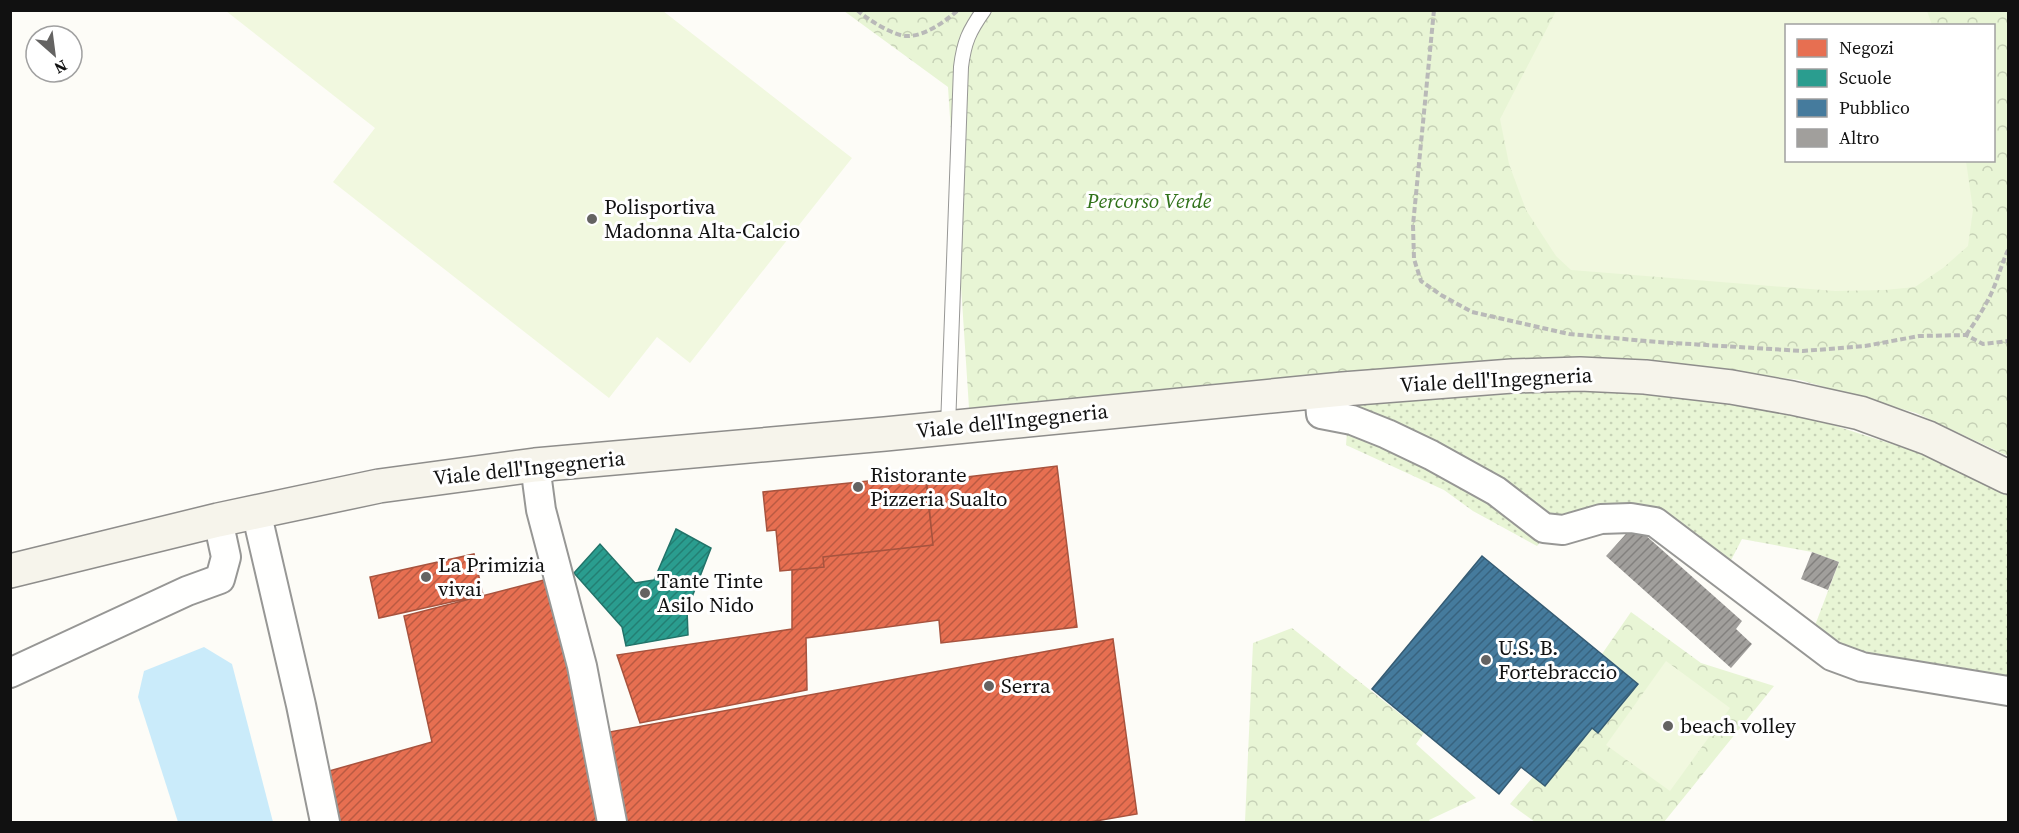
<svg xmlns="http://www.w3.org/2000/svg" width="2019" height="833" font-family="'Source Serif 4',serif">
<defs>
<pattern id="park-crowns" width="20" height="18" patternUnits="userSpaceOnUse" patternTransform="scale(1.5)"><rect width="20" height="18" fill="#e8f5d5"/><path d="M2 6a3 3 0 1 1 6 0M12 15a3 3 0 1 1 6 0" fill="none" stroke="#c6d1b6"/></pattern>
<pattern id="garden-dots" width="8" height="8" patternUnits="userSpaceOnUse" patternTransform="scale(1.5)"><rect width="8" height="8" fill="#e8f5d5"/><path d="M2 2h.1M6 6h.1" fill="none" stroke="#c6d1b6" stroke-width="1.8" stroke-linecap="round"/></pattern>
<pattern id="shops-hatch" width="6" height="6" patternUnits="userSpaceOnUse" patternTransform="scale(1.5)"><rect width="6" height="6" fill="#e76f51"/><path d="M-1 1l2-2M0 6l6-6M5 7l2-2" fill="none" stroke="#ba5a42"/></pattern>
<pattern id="schools-hatch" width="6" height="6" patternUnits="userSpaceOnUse" patternTransform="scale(1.5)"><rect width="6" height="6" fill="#2a9d8f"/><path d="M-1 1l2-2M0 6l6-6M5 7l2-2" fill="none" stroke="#237f73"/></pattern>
<pattern id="public-hatch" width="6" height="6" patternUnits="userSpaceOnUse" patternTransform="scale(1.5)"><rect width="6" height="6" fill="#457b9d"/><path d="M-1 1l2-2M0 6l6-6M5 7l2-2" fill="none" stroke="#38637f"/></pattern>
<pattern id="building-hatch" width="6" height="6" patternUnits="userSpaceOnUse" patternTransform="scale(1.5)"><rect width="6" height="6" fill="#a19f9c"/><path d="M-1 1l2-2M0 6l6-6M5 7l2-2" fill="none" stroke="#82807e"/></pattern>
</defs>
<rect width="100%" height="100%" fill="#fdfcf7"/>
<!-- park -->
<path fill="url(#park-crowns)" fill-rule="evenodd" d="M844,11h1164v445l-92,-43 -116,-33 -194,-21 -180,8 -457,41 -21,-321zM1786,26h208v134h-208z
M1631,612l70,51 73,23 -110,136h-129l-25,-18 23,-27 12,9 47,-58 6,5 40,-49 -36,-30z
M1292,628l132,105 -8,11 60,54 -47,22 1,2h-185l8,-179z"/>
<!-- garden -->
<path fill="url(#garden-dots)" d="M1651,391l154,25 124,40 79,40v182l-178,-33 -16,-17 25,-66 -27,-10 -70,-13 -13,25 -67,-47 -104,3 -21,26 -64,-35 -29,-21 -98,-45 3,-39 167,-14z"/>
<!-- pitch -->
<path fill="#f1f8df" d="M226,11h437l189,147 -162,205 -33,-26 -48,61 -276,-216 42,-54z
M1556,11h371l5,14 -146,1v134l180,1 7,49 -5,36 -25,22 -28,19 -30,3 -50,1 -264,-21 -15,-14 -30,-46 -17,-46 -9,-45z
M1666,661l64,47 -60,83 -64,-46z"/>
<!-- water -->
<path fill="#caebfa" d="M204,647l28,17 41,158h-95l-40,-125 6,-26z"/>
<!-- shops -->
<path fill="url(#shops-hatch)" stroke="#a7533e" stroke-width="1.5" d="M1057,466l20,161 -136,16 -2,-23 -133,18 1,52 -167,33 -23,-68 175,-26v-59l32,-3 -1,-10 110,-12 -7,-63z
M926,475l7,70 -110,12 1,10 -44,4 -4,-41 -9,1 -4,-39z
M474,554l9,41 -104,23 -9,-41z
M552,578l56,244h-279l-14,-47 117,-33 -28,-126z
M1113,639l24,175 -47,8h-464l-22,-89z"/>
<!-- schools -->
<path fill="url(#schools-hatch)" stroke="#227369" stroke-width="1.5" d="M676,529l35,19 -24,62 1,25 -62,11 -4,-19 -48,-54 26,-29 35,39 19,-3z"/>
<!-- public -->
<path fill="url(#public-hatch)" stroke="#355b73" stroke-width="1.5" d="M1482,556l156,128 -40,49 -6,-5 -47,58 -24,-19 -22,27 -127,-105z"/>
<!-- building -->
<path fill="url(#building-hatch)" d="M1634,525l108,96 -6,8 16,15 -21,24 -125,-112z
M1812,552l27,10 -11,28 -27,-11z"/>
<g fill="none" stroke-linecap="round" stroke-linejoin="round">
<!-- lane casing -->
<g stroke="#979795" stroke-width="16">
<path id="lane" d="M948,427l13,-360c3,-25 8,-36 23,-57"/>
</g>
<!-- street casing -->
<g stroke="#979795" stroke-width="32">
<path id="street" d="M1319,391l2,23 31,6 35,14 44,21 65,36 48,37 19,2 38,-11 30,-1 24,4 177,134 30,11 146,24
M535,465l6,45 41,156 30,156
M256,511l45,194 24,117
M10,673l177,-82 33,-12 6,-22 -8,-37"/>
</g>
<!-- secondary casing -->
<g stroke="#8e8d8b" stroke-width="36">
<path id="secondary" d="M10,571l208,-51 161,-34 156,-21 350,-31 458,-45 169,-13 68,-2 65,3 86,10 61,11 68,15 68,25 80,39"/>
</g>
<!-- path -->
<path stroke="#b9b9b8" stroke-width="4" stroke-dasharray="6 3" stroke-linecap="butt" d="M857,10c10,9 38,27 51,26 17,0 38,-15 50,-26
M1434,10l-21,215 1,34 7,22 20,14 31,17 97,22 88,8 146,9 62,-5 54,-10 47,-1 17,9 25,-3
M1966,335c12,-17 23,-34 30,-53 4,-11 7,-21 12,-32"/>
<!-- lane -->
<use href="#lane" stroke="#fffffe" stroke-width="14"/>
<!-- street -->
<use href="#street" stroke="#fffffe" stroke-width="28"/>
<!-- secondary -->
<use href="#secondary" stroke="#f6f4eb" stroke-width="33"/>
</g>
<!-- markers -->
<g fill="#646362" stroke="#fff" stroke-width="2">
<circle cx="592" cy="219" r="6"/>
<circle cx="858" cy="487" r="6"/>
<circle cx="426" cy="577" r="6"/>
<circle cx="645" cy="593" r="6"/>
<circle cx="1486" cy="660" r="6"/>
<circle cx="989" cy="686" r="6"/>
<circle cx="1668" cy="726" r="6"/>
</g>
<g text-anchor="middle" stroke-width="6" stroke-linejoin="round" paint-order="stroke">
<!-- park labels -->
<g font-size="21" font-style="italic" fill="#2f7119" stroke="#fff">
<text x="1149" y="208">Percorso Verde</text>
</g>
<!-- poi labels -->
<g font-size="21" fill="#111" stroke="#fff" text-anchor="start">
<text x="604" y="214">Polisportiva<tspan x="604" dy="24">Madonna Alta-Calcio</tspan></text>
<text x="870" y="482">Ristorante<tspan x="870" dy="24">Pizzeria Sualto</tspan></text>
<text x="438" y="572">La Primizia<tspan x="438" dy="24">vivai</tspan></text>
<text x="657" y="588">Tante Tinte<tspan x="657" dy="24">Asilo Nido</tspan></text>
<text x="1498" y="655">U.S. B.<tspan x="1498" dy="24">Fortebraccio</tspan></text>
<text x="1001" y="693">Serra</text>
<text x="1680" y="733">beach volley</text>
</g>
<!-- street labels -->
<g font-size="21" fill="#111" stroke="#fff">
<text transform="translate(1496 380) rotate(-3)" y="7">Viale dell'Ingegneria</text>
<text transform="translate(1012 421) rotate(-6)" y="7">Viale dell'Ingegneria</text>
<text transform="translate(529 468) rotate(-6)" y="7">Viale dell'Ingegneria</text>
</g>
</g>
<!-- border -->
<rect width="2019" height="833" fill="none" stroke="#111111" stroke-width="24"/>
<!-- legend -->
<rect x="1785" y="24" width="210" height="138" fill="#ffffff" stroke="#a0a0a0" stroke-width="1.5"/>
<rect x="1797" y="39" width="30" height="18" fill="#e76f51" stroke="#a0a0a0" stroke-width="1.5"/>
<text x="1839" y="54" font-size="18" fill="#111111">Negozi</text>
<rect x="1797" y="69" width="30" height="18" fill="#2a9d8f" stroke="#a0a0a0" stroke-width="1.5"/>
<text x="1839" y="84" font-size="18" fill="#111111">Scuole</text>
<rect x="1797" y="99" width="30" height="18" fill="#457b9d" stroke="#a0a0a0" stroke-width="1.5"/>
<text x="1839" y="114" font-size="18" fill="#111111">Pubblico</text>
<rect x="1797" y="129" width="30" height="18" fill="#a19f9c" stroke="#a0a0a0" stroke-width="1.5"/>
<text x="1839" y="144" font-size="18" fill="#111111">Altro</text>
<!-- north arrow -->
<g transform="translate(54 54) rotate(152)"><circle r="28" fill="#ffffff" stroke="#a0a0a0" stroke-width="1.5"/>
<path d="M0-4.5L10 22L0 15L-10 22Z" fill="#646362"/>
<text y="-9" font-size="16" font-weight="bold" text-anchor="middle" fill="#111111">N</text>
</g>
</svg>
